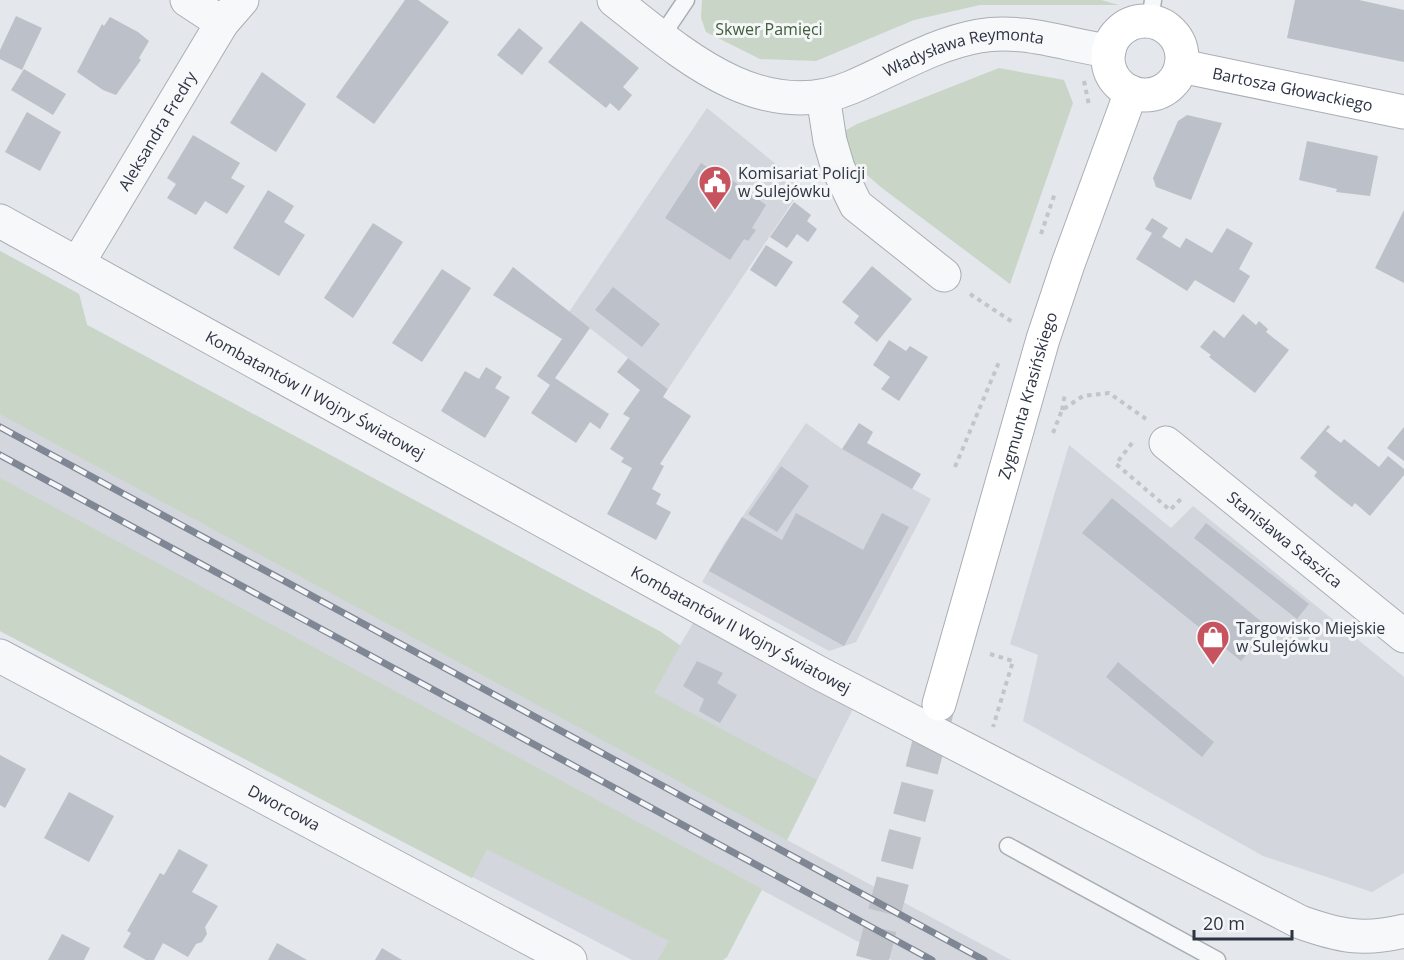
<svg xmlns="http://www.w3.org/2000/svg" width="1404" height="960" font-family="'Open Sans',sans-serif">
<rect width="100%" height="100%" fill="#e4e7eb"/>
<!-- built -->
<path fill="#d3d6dd" d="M707,108l96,78 -135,203 -99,-77z
M0,251l79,43 8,31 574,307 19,13 16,-27 158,89 -67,133 224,120h-119l-130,-70 -39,70h-91l-632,-329z
M806,423l36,26 89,50 -75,143 -27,9 -127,-69 22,-38z
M1069,445l102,83 22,-22 211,171v196l-32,19 -109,-36 -240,-135 15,-66 -28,-11z"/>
<!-- green -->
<path fill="#c9d5c6" d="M702,0h399l18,5h-139l-66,15 -98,41 -56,-2 -54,-27 -5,-14z
M999,68l65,12 9,23 -63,181 -128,-96 -30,-26 -11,-29 16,-9z
M0,251l79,43 8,31 574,307 19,14 -26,47 163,87 -30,60 -787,-426z
M0,478l762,411 -35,68 -4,3h-65l11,-19 -182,-92 -15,29 -472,-247z"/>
<!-- building -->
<path fill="#bcc0c8" d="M405,0h13l31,22 -75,102 -38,-27z
M1295,0h64l45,10v52l-117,-24z
M16,16l26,12 -20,42 -22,-11v-9z
M110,17l28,15 11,9 -10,17 2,2 -25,35 -13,-5 -26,-18 25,-48 2,2z
M581,21l58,47 -16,19 9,8 -13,16 -9,-8 -4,5 -58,-46z
M519,28l24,20 -21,27 -25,-20z
M24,69l42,25 -13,21 -42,-25z
M262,72l44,32 -30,48 -46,-29z
M27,112l34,20 -21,39 -35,-19z
M1187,115l35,8 -31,77 -35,-13 -3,-9 25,-57z
M193,135l47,28 -9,15 14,8 -18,28 -22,-13 -9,14 -29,-17 9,-14 -9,-6z
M1307,141l71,15 -8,40 -34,-4 1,-3 -38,-9z
M701,163l22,14 2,-2 41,30 -14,23 4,2 -8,11 -4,-2 -14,21 -65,-42z
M268,190l26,16 -10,16 21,13 -26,41 -46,-28z
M794,202l17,13 -4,6 10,8 -9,13 -11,-8 -10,14 -17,-11z
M1404,210v73l-29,-15z
M1152,218l16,10 -6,9 18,11 6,-10 26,15 15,-25 26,15 -14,26 11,7 -16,27 -39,-23 -8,11 -51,-32 16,-26 -7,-4z
M373,223l30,19 -50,76 -29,-20z
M766,245l27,17 -17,25 -26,-17z
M872,266l40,33 -35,43 -23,-19 5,-7 -17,-14z
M513,267l77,61 -35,50 54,36 -9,15 -10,-7 -14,21 -45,-30 19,-28 -13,-9 25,-37 -69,-44z
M442,269l29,19 -49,74 -30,-19z
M613,287l47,37 -18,23 -47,-37z
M1243,314l13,11 3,-4 9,8 -2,3 23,18 -34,43 -46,-36 2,-2 -11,-8 14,-17 10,8z
M889,340l17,11 4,-5 18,11 -29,44 -18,-12 9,-12 -17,-12z
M628,358l40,31 -5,8 28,19 -31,48 4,2 -12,23 9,5 -5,10 15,8 -15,28 -49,-26 25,-46 -11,-6 3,-4 -14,-9 20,-31 -7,-4 17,-24 -23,-18z
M486,367l16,10 -7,11 15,9 -25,41 -44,-27 24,-40 14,8z
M859,423l14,9 -6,11 54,31 -9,15 -70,-40z
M1328,425l2,2 -4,4 11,9 4,3 3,-4 35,28 9,-11 16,13v6l-34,41 -15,-13 -3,4 -19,-15 -19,-16 3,-4 -17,-14z
M1404,427v34l-17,-13z
M781,466l28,20 -32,46 -29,-18z
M1112,498l157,130 -28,33 -159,-128z
M796,513l67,37 19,-37 27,14 -65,119 -135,-75 33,-54 40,23z
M1206,523l103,81 -12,15 -103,-81z
M697,661l26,12 -6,10 20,12 -17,28 -21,-12 5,-12 -21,-13z
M1118,662l96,80 -12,15 -96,-80z
M0,755l26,14 -21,39 -5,-3z
M69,792l45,24 -25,46 -45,-24z
M179,849l29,16 -16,27 26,14 -13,21 2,7 -5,8 -6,2 -8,13 -25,-14 -9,17h-8l-23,-13 8,-14 -4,-2 33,-58 4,2z
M62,934l28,14 -6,12h-36z
M277,943l30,17h-39z
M382,948l20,12h-27z"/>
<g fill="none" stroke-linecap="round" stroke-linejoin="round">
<!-- secondary-tunnel -->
<path stroke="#bfc3c9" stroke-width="33" stroke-dasharray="33 16" stroke-linecap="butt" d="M872,960l67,-256"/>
<!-- lane casing -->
<g stroke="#a9aeb5" stroke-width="19">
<path id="lane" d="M1150,22l3,-22
M661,37l25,-37
M1008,846l209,114"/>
</g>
<!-- street casing -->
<g stroke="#a9aeb5" stroke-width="35">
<g id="street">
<path d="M187,0l35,23"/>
<path id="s1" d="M614,0c67,53 147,126 238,87 42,-18 82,-43 127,-51 43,-8 87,9 130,15"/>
<path d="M823,96l7,45 8,27 18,37 88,70"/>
<path id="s2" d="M0,221l819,452 481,249c39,14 63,19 104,9"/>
<path id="s3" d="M78,263l144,-240 20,-23"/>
<path id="s4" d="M1166,443l238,193"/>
<path id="s5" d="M0,656l570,304"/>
</g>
</g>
<!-- secondary casing -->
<g stroke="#a9aeb5" stroke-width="35">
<g id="secondary">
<circle cx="1145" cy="58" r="37"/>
<path id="s6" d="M1181,66l223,46"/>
<path id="s7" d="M939,704l104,-365 25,-75 63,-172"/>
</g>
</g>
<!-- path -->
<path stroke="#c2c5ca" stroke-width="4" stroke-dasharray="4.5 4.5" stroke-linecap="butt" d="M1084,81l5,24
M1041,234l14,-41
M970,294l44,29
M1062,410l3,-16
M1053,433l9,-23 21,-14 26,-3 37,26
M1132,443l-16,21 54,46 13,-13
M955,467l44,-105
M990,654l23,7 -20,66"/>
<!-- lane -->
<use href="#lane" stroke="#f7f8fa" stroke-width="16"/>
<!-- street -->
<use href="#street" stroke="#f7f8fa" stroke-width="33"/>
<!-- secondary -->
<use href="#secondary" stroke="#fff" stroke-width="33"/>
<!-- rail casing -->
<g stroke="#7f8694" stroke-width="7">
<path id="rail" d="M0,427l984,533
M0,455l932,505"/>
</g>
<!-- rail -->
<use href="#rail" stroke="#f4f6f8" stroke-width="4.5" stroke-dasharray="14" stroke-linecap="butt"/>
</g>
<!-- icons -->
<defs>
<g id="civic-pin" transform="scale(1.725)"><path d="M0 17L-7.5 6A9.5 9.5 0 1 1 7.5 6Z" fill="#c7535f" stroke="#f4f6f8"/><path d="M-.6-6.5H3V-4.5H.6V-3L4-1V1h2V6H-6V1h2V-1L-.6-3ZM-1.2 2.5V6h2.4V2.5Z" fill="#fff"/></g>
<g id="shop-pin" transform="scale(1.725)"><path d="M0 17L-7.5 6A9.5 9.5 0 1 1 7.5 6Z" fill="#c7535f" stroke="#f4f6f8"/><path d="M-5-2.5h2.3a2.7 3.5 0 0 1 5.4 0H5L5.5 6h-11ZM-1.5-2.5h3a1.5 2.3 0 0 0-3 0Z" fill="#fff"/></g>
</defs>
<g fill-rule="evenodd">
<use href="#civic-pin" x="715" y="182"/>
<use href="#shop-pin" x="1213" y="637"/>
</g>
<g text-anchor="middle" stroke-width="6" stroke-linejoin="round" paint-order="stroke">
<!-- park labels -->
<g font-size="16" fill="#405e3b" stroke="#f4f6f8">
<text x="769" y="35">Skwer Pamięci</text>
</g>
<!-- street labels -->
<g font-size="16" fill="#2d3443" stroke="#f4f6f8">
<text dy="6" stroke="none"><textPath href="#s1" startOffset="387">Władysława Reymonta</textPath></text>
<text dy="6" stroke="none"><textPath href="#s6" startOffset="114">Bartosza Głowackiego</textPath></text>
<text dy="6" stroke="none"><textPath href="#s3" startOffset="154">Aleksandra Fredry</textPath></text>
<text dy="6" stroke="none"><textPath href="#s2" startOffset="360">Kombatantów II Wojny Światowej</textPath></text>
<text dy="6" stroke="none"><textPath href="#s7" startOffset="321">Zygmunta Krasińskiego</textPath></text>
<text dy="6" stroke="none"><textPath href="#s4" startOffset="153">Stanisława Staszica</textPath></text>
<text dy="6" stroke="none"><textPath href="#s2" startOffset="846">Kombatantów II Wojny Światowej</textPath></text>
<text dy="6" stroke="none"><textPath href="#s5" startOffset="322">Dworcowa</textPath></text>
</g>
<!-- poi labels -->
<g font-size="16" fill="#2d3443" stroke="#f4f6f8" text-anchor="start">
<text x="738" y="179">Komisariat Policji<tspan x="738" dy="18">w Sulejówku</tspan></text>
<text x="1236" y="634">Targowisko Miejskie<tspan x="1236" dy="18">w Sulejówku</tspan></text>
</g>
</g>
<!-- scale -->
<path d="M1194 930v9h98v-9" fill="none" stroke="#2d3443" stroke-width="3"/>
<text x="1203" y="930" font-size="18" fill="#2d3443" stroke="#f4f6f8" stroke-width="4.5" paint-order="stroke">20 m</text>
</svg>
